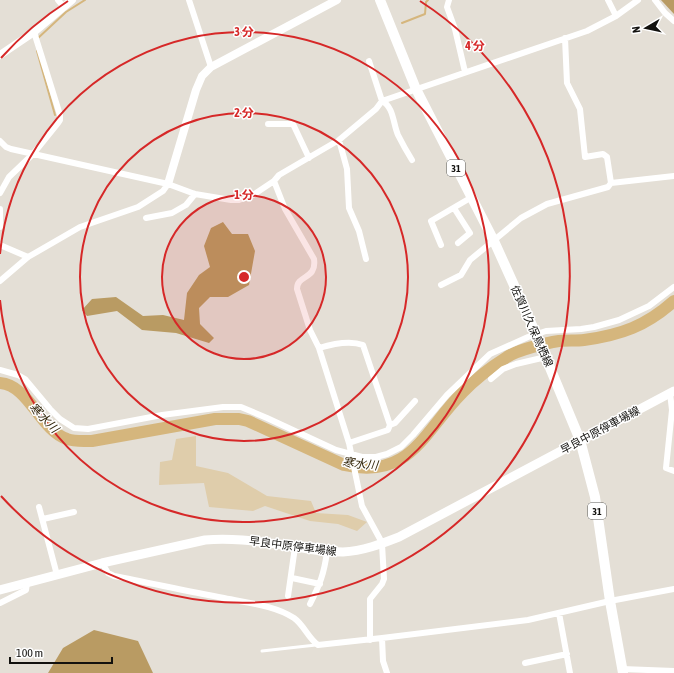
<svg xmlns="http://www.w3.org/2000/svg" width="674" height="673" font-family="'Asap Condensed','Noto Sans JP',sans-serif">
<rect width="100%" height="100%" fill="#e4dfd6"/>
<!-- green -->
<path fill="#dfcdab" d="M196,436v30l32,7 39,23 44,5 5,12 32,2 19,7 -10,9 -19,-7 -28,-3 -45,-15 -12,5 -44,-4 -5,-24 -45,2 1,-23 12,-2 4,-21z"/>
<!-- forest -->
<path fill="#b99b63" d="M661,0h13v14z
M223,222l9,12h16l7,17 -6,34 -21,12h-18l-11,11 1,16 14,14 -5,5 -33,-10 -34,-3 -25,-19 -30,5 -5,-6 10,-11 24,-2 27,19 20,-1 21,5 3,-27 12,-18 11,-8 -6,-21 7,-18z
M94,630l44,11 15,32h-105l15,-25z"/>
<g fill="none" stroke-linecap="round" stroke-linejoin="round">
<!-- stream -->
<path stroke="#d5b67d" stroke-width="2" d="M402,23l23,-9 1,-12 2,-2
M37,39l29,-27 19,-12
M37,51l18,64"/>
<!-- river -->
<path stroke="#d5b67d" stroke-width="12" d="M0,383c29,2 40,47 67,56 8,3 17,2 25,2l123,-22h24l9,2 96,44c67,15 79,-33 118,-72 13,-14 29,-26 45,-36 10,-7 39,-14 52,-16 8,-1 17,0 25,-1 37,-5 62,-14 90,-39"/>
<!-- service -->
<path stroke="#fff" stroke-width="3" d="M262,651l54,-6"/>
<!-- minor -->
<path stroke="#fff" stroke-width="6" d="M58,0l5,6
M189,0l22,67
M449,0l-2,7 8,22 10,43
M608,0l8,16
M655,0l10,13 9,8
M565,38l2,45 13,26 5,48 18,-3 4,3 4,26 63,-7
M369,61l13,40c12,6 11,23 16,34 4,8 9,17 14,25
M268,124h25l16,34
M339,140l8,29 2,39 10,23 7,28
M0,141l6,6 5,2 157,35 27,10 36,6h8l14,-5 21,-14 5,-6 60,-35 37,-31 6,-8 205,-70 29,-15 22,-16
M274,181l11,28 29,50c3,21 -17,15 -17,30l13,41 9,18 30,95 13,63 18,33 2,5 2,35 -2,5 -12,15v41
M0,193l9,-16 24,-23 25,-31 2,-3v-5l-26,-83
M454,208l16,25 -12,10
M0,209v18
M146,218l26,-5 14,-8 9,-11
M0,245l28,12
M441,245l-10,-24 41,-24
M0,281l28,-24 52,-30 58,-20 25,-16 5,-7
M441,285l20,-10 9,-15 51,-42 26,-14 61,-17 3,-4
M319,348c13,-4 31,-8 44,-3l27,80 -2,5 -39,13
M0,370l18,5 7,4 25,30 10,10 14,9 14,1 74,-14 61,-8h18l26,11 69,32 26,7h14l11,-3 14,-7 12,-12 34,-40 43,-41 38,-17 18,-6 35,-2 13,-2 25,-7 30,-14 25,-19
M491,379l12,-10 13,-5 30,-7
M670,393l2,17 -6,58 8,3
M390,425l5,-2 20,-22
M39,507l18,68
M43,519l31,-7
M102,563l6,10 6,3c36,7 73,15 110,22 23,5 50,7 70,20 10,7 14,20 24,27l64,-7 146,-18 82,-19 64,-12
M292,578l28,6
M288,596l7,-49
M0,603l26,-13 1,-7
M310,604c10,-20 14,-30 17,-52
M559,613l11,60
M382,638l1,23 4,12
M525,663l42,-9
M622,669l52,2"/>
<!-- tertiary -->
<path stroke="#fff" stroke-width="8" d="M0,55l34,-23 38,-32
M168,184l28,-94 6,-14 9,-9 126,-67"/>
<!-- secondary -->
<path stroke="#fff" stroke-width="9" d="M0,590l102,-27 103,-23c31,-3 61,3 92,7 15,3 30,5 46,5 20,-1 38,-8 56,-15l275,-146"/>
<!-- primary -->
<path stroke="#fff" stroke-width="10" d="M380,0l36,89 78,152 42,93 44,106 15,57 15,104 13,72"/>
</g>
<!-- distance rings -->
<circle cx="244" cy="277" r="82" fill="#d62828" fill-opacity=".12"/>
<g fill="none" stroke="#d62828" stroke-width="2">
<circle cx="244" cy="277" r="82"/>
<circle cx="244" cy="277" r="164"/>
<path d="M0 254A245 245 0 1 1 0 300"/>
<path d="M1 58A327 327 0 0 1 68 1M420 1A327 327 0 1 1 1 496"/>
</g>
<g text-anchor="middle" stroke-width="3" stroke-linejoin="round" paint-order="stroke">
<!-- shield labels -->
<g fill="#fff" stroke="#595856" stroke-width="1">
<rect x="447" y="160" width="18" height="16" rx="3"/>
<rect x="588" y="503" width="18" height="16" rx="3"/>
</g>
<g font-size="10" font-weight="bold" fill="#12110e">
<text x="456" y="172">31</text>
<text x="597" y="515">31</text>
</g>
<!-- street labels -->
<g font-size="11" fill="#12110e" stroke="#fff">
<text transform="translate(532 326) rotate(66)" y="4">佐賀川久保鳥栖線</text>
<text transform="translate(600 430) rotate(-28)" y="4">早良中原停車場線</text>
<text transform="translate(293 546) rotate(7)" y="4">早良中原停車場線</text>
</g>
<!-- water labels -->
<g font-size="12" font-style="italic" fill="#35280d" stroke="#fff">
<text transform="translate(44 418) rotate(46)" y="4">寒水川</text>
<text transform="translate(360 464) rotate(6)" y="4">寒水川</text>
</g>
</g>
<circle cx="244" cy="277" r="6" fill="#d62828" stroke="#fff" stroke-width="2"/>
<g font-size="12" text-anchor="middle" font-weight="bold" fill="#d62828" stroke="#fff" stroke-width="3" stroke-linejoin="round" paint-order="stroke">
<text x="244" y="36">3 分</text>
<text x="475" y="50">4 分</text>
<text x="244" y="117">2 分</text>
<text x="244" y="199">1 分</text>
</g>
<!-- north arrow -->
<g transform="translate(646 28) rotate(261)" stroke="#ffffff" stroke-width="3" paint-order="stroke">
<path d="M0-3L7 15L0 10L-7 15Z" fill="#12110e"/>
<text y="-6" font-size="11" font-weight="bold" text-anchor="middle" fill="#12110e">N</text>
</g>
<!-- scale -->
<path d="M10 657v6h102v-6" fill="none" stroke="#12110e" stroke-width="2"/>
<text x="16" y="657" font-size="12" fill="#12110e" stroke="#ffffff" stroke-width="3" paint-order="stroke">100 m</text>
</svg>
